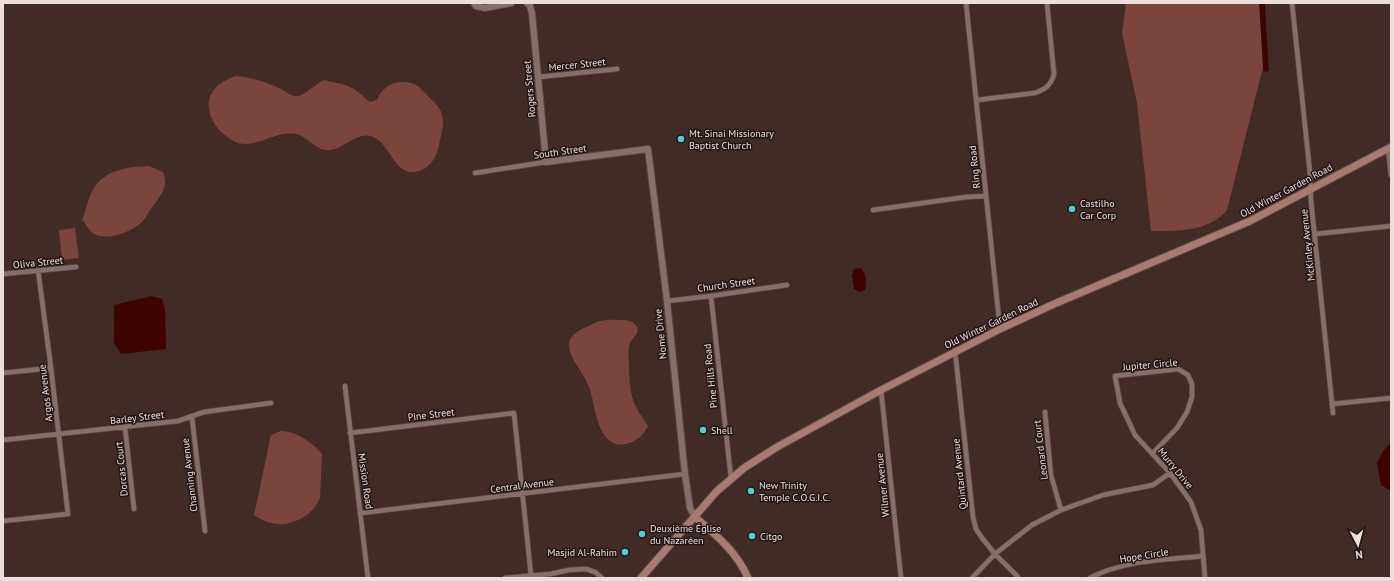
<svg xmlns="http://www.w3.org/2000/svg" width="1394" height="581" font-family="'PT Sans',sans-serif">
<rect width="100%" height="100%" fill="#402b27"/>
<!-- green -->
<path fill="#7a453c" d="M1126,3h133l4,64 -36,143c-18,22 -50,21 -76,21l-14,-128 -15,-70z
M236,76c18,2 31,6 47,14 4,3 10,7 15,6 9,-2 17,-12 26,-16 9,3 19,3 28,8 7,3 12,10 18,14l7,-2c6,-15 21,-22 37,-16 7,3 12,11 18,16 4,4 9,9 10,15 3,9 -1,20 -3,30 -1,8 -7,20 -15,24 -31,15 -32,-29 -54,-33 -13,-3 -26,12 -39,14 -15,2 -22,-13 -35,-16 -20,-4 -38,14 -58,9 -6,-2 -13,-8 -18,-12 -20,-23 -13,-46 16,-55z
M149,166l14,6c6,14 -2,23 -10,34 -4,5 -6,10 -10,15 -11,11 -34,20 -49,13 -6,-3 -7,-10 -12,-14 4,-9 6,-21 10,-29 12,-22 36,-24 57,-25z
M75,228l4,30 -17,2 -3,-30z
M624,320c5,0 11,2 13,7 3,7 -5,11 -7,16 -3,9 -1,16 -1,25 1,29 3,34 19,58 -4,9 -12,16 -22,18 -29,6 -30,-37 -36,-54 -4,-14 -15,-24 -20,-38 -5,-15 7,-21 19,-26 3,-2 7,-4 11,-5 8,-2 17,-1 24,-1z
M281,431c15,0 32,12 41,23l-2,44c-7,18 -30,30 -49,25 -6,-1 -12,-5 -17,-8l17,-80z"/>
<!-- water -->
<path fill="#3e0300" d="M861,268c5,5 6,16 4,22l-6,2 -5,-3 -2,-14 2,-6z
M151,296l11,3 3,10 1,40 -45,5 -7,-11v-38z
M1391,442v49l-10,-6 -4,-22 7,-13z"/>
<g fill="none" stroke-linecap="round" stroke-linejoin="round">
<!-- canal -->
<path stroke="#3e0300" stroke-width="5.5" d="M1262,3l4,66"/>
<!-- minor casing -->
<g stroke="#594845" stroke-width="6">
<path id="minor" d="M966,3l34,326
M1292,3l18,170 1,28 22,212
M539,77l78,-8
M977,100l58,-7c11,-4 16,-8 19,-19l-7,-71
M1388,148l3,27
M475,173l71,-11
M873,210l93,-13 20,-1
M1315,234l76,-8
M3,274l73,-7
M711,296l20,182
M667,301l44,-5 76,-11
M955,351l18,166 3,12 6,9 13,16 24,24
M3,373l48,-5
M345,386l23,192
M881,390l20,188
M1332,404l59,-6
M1045,412l6,63 10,35
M192,417l13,114
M125,428l9,81
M350,433l164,-20 17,162 -2,3
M3,440l175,-19 26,-9 67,-9
M1153,453l24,-25 10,-16 5,-15v-13l-4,-9 -10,-6 -63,7 5,27 15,32 35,38 21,29 10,28 4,48
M361,513l324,-39
M3,521l65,-7 -17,-146 -13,-98
M505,578l45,-4 19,-4 17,-1 9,3 7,6
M972,578l23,-24 37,-29 29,-15 42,-15 50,-10 17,-12
M1090,578c33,-18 76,-18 112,-22"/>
</g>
<!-- tertiary casing -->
<g stroke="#594845" stroke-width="8">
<path id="tertiary" d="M474,3l2,3 9,2 26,-5
M527,3l3,3 2,7 14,149 102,-13 19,152 18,173 5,34 5,9"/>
</g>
<!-- secondary casing -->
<g stroke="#594845" stroke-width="9">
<path id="secondary" d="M695,517c21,18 42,35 53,61
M641,578l76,-87 27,-23 33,-21 104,-57 119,-61 54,-25 196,-83 141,-74"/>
</g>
<!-- minor -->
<use href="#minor" stroke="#866e6a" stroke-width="4.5"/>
<!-- tertiary -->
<use href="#tertiary" stroke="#866e6a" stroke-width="6"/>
<!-- secondary -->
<use href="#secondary" stroke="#a77a72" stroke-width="7"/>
</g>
<!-- markers -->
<g fill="#51ccd1" stroke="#201615" stroke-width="1.5">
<circle cx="681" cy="139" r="4"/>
<circle cx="1072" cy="209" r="4"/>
<circle cx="703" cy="430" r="4"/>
<circle cx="751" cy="491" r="4"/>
<circle cx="642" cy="534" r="4"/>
<circle cx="752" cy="536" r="4"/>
<circle cx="625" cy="552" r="4"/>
</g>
<g text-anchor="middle" stroke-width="3" stroke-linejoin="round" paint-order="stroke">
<!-- street labels -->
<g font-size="10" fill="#ecdedc" stroke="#201615">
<text transform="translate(577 64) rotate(-6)" y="4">Mercer Street</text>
<text transform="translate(529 89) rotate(-95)" y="4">Rogers Street</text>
<text transform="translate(560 151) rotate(-8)" y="4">South Street</text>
<text transform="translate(974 167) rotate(-96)" y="4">Ring Road</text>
<text transform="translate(1286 190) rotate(-28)" y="4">Old Winter Garden Road</text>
<text transform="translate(1307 245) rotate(-96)" y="4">McKinley Avenue</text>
<text transform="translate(38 262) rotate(-6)" y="4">Oliva Street</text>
<text transform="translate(726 284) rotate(-8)" y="4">Church Street</text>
<text transform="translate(991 323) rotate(-26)" y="4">Old Winter Garden Road</text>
<text transform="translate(660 334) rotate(-96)" y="4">Nome Drive</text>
<text transform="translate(1150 364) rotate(-5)" y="4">Jupiter Circle</text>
<text transform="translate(710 376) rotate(-96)" y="4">Pine Hills Road</text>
<text transform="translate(45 393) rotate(-97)" y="4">Argos Avenue</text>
<text transform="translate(431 414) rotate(-7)" y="4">Pine Street</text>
<text transform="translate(137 417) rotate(-7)" y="4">Barley Street</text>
<text transform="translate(1040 450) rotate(-97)" y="4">Leonard Court</text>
<text transform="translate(1176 468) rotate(51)" y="4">Murry Drive</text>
<text transform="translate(121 469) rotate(-96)" y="4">Dorcas Court</text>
<text transform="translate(959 474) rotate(-96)" y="4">Quintard Avenue</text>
<text transform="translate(189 475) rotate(-97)" y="4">Channing Avenue</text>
<text transform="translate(366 481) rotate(82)" y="4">Mission Road</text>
<text transform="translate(522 485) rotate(-7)" y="4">Central Avenue</text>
<text transform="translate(882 485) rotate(-96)" y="4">Wilmer Avenue</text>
<text transform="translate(1144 555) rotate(-9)" y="4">Hope Circle</text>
</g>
<!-- poi labels -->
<g font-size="10" fill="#ecdedc" stroke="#201615" text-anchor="start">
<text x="689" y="137">Mt. Sinai Missionary<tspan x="689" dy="12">Baptist Church</tspan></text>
<text x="1080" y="207">Castilho<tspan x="1080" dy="12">Car Corp</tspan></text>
<text x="711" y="434">Shell</text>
<text x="759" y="489">New Trinity<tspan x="759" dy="12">Temple C.O.G.I.C.</tspan></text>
<text x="650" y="532">Deuxième Église<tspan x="650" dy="12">du Nazaréen</tspan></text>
<text x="760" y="540">Citgo</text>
<text x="617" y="556" text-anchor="end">Masjid Al-Rahim</text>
</g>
</g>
<!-- border -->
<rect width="1394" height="581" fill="none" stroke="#ecdedc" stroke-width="8"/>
<!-- north arrow -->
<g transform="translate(1358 545) rotate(174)" stroke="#201615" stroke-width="3" paint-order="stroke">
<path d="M0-3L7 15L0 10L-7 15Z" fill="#ecdedc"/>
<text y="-6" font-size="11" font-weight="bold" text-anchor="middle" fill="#ecdedc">N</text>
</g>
</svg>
